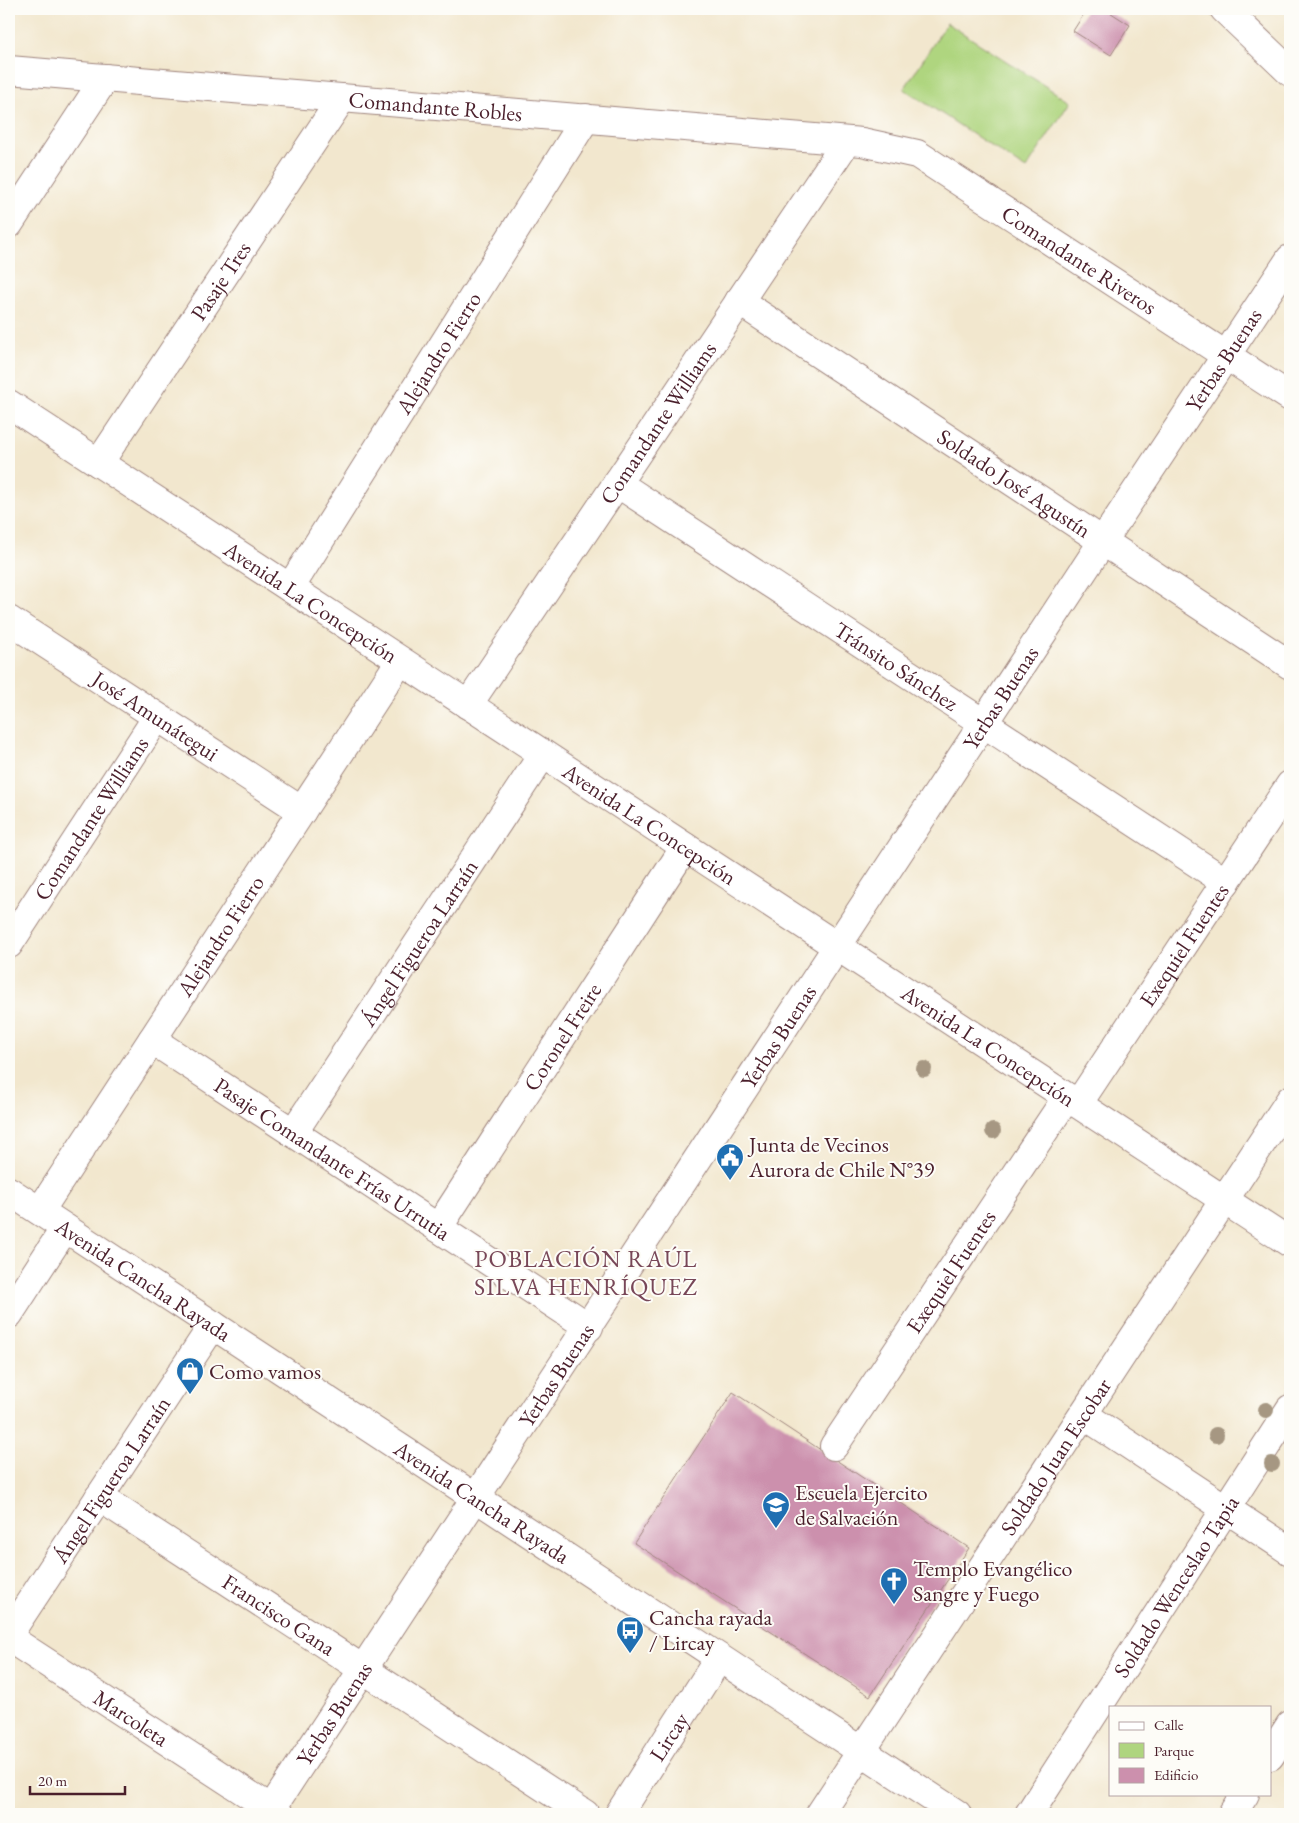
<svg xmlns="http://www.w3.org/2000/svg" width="1299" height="1823" font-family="'EB Garamond',serif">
<rect width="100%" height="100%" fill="#fdfcf7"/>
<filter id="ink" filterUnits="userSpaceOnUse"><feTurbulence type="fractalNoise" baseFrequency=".02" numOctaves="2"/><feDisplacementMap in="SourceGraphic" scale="10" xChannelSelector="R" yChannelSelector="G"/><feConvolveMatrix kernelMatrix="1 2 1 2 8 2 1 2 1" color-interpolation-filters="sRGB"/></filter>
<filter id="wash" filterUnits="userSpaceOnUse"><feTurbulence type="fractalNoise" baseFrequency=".0096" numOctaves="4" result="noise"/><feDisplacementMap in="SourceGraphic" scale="20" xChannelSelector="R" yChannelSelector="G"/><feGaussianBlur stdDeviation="1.12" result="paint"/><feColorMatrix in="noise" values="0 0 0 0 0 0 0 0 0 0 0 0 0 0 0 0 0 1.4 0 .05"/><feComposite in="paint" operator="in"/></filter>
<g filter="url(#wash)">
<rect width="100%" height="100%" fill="#f2e7ce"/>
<!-- green -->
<path fill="#afd57f" stroke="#7c7a55" d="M947,23l123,79 -44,67 -122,-80z"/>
<g id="blocks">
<!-- building -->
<path fill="#cc90ad" d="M1087,9h18l25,16 -19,30 -38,-24z
M733,1392l236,156 -99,148 -236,-153z"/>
</g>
</g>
<g filter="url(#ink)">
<use href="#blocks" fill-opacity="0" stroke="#9e837c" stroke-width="1"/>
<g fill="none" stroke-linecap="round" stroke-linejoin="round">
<!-- minor casing -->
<g stroke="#9e837c" stroke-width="30">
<g id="minor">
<path d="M1224,9l66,63"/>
<path id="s1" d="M9,70l853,72 55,12 373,243"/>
<path d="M9,224l96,-146"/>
<path id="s2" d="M739,301l551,364"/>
<path id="s3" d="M9,404l1281,839"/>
<path id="s4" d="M99,463l243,-365"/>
<path id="s5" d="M617,483l609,399"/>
<path id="s6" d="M290,588l296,-470"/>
<path id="s7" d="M9,620l293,191"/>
<path id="s8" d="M468,705l379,-564"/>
<path id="s9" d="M9,944l148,-227"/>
<path id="s10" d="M152,1040l437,287"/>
<path id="s11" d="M1078,1104l212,-319"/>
<path id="s12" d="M293,1133l250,-379"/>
<path id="s13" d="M9,1191l948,623"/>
<path id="s14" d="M40,1211l360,-550"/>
<path id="s15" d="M438,1228l247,-381"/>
<path d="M9,1314l56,-86"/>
<path d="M1084,1415l206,136"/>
<path id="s16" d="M834,1446l233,-349"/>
<path id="s17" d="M99,1497l486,317"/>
<path id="s18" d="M9,1634l204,-309"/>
<path id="s19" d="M9,1638l270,176"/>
<path d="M1270,1756l20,-31"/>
<path id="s20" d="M268,1814l835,-1273 187,-282"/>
<path id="s21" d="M619,1814l100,-156"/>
<path id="s22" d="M820,1814l470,-714"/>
<path id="s23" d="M1029,1814l261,-405"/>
<path d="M1232,1814l13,-20"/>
</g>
</g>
<!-- minor -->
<use href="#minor" stroke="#fff" stroke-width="28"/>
</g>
<!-- trees -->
<g fill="#a69782">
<circle cx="924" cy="1069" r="8"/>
<circle cx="993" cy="1131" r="8"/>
<circle cx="1266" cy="1410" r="8"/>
<circle cx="1216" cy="1435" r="8"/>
<circle cx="1272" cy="1464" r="8"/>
</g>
</g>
<!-- icons -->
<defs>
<g id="civic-pin" transform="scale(1.4375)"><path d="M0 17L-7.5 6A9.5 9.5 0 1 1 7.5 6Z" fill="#1f6fb2" stroke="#fdfcf7"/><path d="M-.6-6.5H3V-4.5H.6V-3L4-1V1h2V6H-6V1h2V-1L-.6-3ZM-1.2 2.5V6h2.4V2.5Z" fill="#fff"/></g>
<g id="shop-pin" transform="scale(1.4375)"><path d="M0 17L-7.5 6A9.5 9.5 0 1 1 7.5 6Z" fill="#1f6fb2" stroke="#fdfcf7"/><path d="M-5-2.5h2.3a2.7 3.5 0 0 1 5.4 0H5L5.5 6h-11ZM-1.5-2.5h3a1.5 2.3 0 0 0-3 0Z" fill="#fff"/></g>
<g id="school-pin" transform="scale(1.4375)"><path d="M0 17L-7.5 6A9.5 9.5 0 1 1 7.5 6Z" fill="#1f6fb2" stroke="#fdfcf7"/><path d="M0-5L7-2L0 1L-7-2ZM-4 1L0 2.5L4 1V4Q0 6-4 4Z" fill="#fff"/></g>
<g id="church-pin" transform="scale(1.4375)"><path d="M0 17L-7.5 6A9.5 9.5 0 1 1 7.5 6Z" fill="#1f6fb2" stroke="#fdfcf7"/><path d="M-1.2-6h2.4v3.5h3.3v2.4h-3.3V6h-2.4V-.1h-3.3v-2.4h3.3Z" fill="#fff"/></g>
<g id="bus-pin" transform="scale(1.4375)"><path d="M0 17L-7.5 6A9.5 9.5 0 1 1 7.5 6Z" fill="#1f6fb2" stroke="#fdfcf7"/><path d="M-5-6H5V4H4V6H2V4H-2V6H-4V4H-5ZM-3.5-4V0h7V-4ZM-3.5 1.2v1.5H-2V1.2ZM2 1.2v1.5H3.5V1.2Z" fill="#fff"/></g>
</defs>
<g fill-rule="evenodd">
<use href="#civic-pin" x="730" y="1157"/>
<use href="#shop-pin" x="190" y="1371"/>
<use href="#school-pin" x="776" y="1505"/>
<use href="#church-pin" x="894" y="1581"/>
<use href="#bus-pin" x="630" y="1630"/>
</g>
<g text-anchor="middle" stroke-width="4" stroke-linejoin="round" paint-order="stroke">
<!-- street labels -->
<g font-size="22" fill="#4a1f2b" stroke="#fdfcf7">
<text dy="8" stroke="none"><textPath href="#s1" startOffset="428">Comandante Robles</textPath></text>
<text dy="8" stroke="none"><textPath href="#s1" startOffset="1106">Comandante Riveros</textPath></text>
<text dy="8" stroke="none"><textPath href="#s4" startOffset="219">Pasaje Tres</textPath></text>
<text dy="8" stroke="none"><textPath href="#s6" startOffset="278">Alejandro Fierro</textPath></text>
<text dy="8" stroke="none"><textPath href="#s20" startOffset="1740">Yerbas Buenas</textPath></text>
<text dy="8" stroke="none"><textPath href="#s8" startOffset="340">Comandante Williams</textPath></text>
<text dy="8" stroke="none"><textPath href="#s2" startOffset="330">Soldado José Agustín</textPath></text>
<text dy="8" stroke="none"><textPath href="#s3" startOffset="361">Avenida La Concepción</textPath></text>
<text dy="8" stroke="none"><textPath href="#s5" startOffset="334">Tránsito Sánchez</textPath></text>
<text dy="8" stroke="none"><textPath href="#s20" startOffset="1335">Yerbas Buenas</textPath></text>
<text dy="8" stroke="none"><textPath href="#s7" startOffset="175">José Amunátegui</textPath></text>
<text dy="8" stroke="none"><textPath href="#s9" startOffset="150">Comandante Williams</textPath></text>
<text dy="8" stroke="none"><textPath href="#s3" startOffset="766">Avenida La Concepción</textPath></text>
<text dy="8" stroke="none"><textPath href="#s14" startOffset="329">Alejandro Fierro</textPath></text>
<text dy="8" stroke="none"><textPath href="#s12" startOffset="228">Ángel Figueroa Larraín</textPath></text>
<text dy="8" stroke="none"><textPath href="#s11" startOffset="191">Exequiel Fuentes</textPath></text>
<text dy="8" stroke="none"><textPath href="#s20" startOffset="930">Yerbas Buenas</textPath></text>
<text dy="8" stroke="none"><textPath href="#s15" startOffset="228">Coronel Freire</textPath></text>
<text dy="8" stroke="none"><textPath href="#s3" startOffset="1171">Avenida La Concepción</textPath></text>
<text dy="8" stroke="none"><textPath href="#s10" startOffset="216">Pasaje Comandante Frías Urrutia</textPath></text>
<text dy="8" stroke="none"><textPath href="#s16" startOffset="210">Exequiel Fuentes</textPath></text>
<text dy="8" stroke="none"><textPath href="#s13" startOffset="161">Avenida Cancha Rayada</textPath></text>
<text dy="8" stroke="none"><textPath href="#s20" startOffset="525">Yerbas Buenas</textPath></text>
<text dy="8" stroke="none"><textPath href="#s22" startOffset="428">Soldado Juan Escobar</textPath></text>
<text dy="8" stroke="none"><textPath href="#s18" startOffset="185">Ángel Figueroa Larraín</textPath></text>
<text dy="8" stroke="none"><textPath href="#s13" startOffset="566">Avenida Cancha Rayada</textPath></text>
<text dy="8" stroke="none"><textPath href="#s23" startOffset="271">Soldado Wenceslao Tapia</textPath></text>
<text dy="8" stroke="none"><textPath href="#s17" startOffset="215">Francisco Gana</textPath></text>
<text dy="8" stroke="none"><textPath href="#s20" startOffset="120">Yerbas Buenas</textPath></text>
<text dy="8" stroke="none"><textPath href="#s19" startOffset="146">Marcoleta</textPath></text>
<text dy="8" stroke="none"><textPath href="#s21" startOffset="92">Lircay</textPath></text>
</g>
<!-- poi labels -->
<g font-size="22" fill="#4a1f2b" stroke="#fdfcf7" text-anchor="start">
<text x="749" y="1152">Junta de Vecinos<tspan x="749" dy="25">Aurora de Chile N°39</tspan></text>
<text x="209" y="1379">Como vamos</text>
<text x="795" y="1500">Escuela Ejercito<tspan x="795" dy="25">de Salvación</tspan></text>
<text x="913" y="1576">Templo Evangélico<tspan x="913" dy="25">Sangre y Fuego</tspan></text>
<text x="649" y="1625">Cancha rayada<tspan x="649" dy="25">/ Lircay</tspan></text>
</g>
<!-- neighbourhood labels -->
<g font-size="24" letter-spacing="1" fill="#784758" stroke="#fdfcf7">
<text x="586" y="1267">POBLACIÓN RAÚL<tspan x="586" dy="28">SILVA HENRÍQUEZ</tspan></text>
</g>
</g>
<!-- margin -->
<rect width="1299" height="1823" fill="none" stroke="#fdfcf7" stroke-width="30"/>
<!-- legend -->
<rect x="1109" y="1706" width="162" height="90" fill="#fdfcf7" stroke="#b5a4a5"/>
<rect x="1119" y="1722" width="25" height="8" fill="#ffffff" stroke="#b5a4a5"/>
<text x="1154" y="1730" font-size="15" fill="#4a1f2b">Calle</text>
<rect x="1119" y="1743" width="25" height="15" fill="#afd57f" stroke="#b5a4a5"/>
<text x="1154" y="1756" font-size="15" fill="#4a1f2b">Parque</text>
<rect x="1119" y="1768" width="25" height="15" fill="#cc90ad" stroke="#b5a4a5"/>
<text x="1154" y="1780" font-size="15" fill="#4a1f2b">Edificio</text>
<!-- scale -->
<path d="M30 1786v8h95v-8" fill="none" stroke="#4a1f2b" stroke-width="2.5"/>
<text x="38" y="1786" font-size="15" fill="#4a1f2b" stroke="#fdfcf7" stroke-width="4" paint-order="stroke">20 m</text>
</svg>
